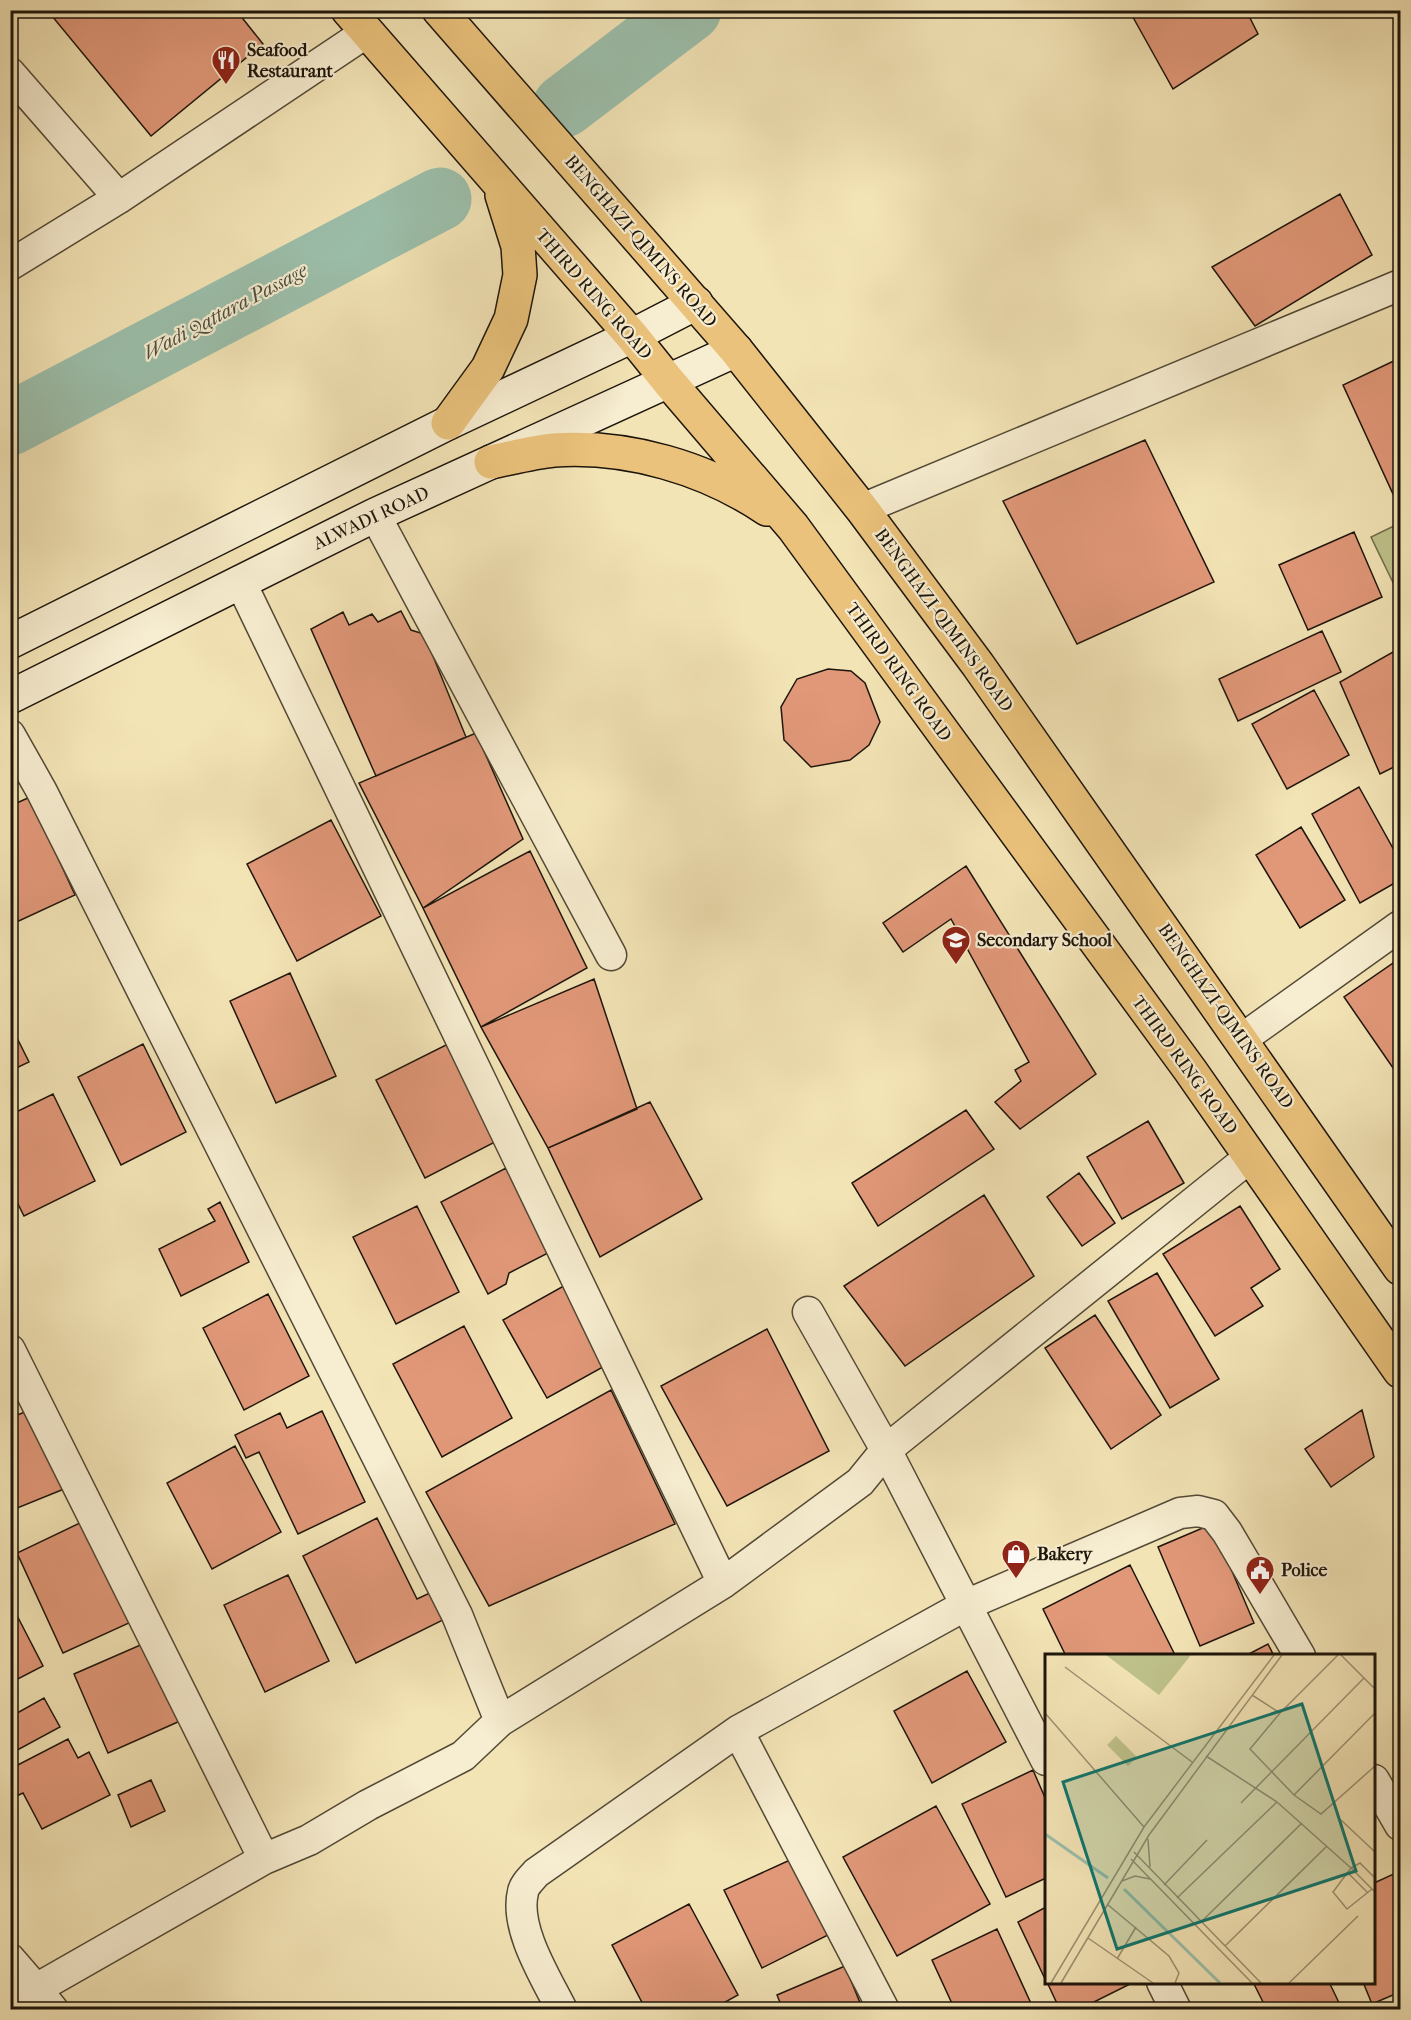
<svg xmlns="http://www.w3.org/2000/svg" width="1411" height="2020" font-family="'IM FELL French Canon',serif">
<rect width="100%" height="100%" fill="#f3e4b6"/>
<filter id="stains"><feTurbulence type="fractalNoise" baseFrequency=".00333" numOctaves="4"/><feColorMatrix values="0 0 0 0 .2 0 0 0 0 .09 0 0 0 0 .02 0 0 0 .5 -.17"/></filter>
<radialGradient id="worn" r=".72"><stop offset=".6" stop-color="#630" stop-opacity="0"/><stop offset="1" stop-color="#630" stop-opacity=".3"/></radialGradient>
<!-- grass -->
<path fill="#bfc28b" stroke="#6e6c4b" stroke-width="1.5" d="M1400,523v74l-29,-60z"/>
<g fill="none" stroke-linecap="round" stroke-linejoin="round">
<!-- river -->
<path stroke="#9cbfab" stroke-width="63" d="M564,106l126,-96
M10,424l430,-225"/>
</g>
<!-- building -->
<path fill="#e19879" stroke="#1d150b" stroke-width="1.5" d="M47,10h189l27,34 -112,92z
M1129,10h117l12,24 -85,55z
M1340,194l32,61 -117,71 -43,-59z
M1400,358v133l-7,3 -50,-109z
M1145,440l69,142 -137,62 -74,-143z
M1354,532l28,65 -74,33 -29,-65z
M401,611l10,19 13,4 42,103 -90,39 -65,-147 32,-17 6,13 23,-11 6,8z
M1322,631l19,41 -103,49 -19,-42z
M1400,648v116l-20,10 -40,-92z
M828,669l23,2 14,12 15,39 -11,23 -19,15 -39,7 -27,-27 -3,-33 16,-28z
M1314,690l35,65 -62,34 -35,-65z
M476,733l47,106 -100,69 -64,-125z
M1359,787l41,74v19l-40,23 -48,-89z
M30,797l45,98 -65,30v-119z
M331,820l50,96 -84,45 -50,-97z
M1301,827l44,73 -45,28 -44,-73z
M530,851l57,117 -106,59 -58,-119z
M966,866l130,208 -76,55 -25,-27 26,-21 -6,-11 14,-8 -78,-143 -48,33 -20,-29z
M1399,959l1,1v118l-56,-81z
M290,973l46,103 -60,27 -46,-102z
M594,979l43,130 -89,39 -67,-121z
M10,1024l19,38 -19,9z
M143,1044l43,88 -65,33 -43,-88z
M448,1044l49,97 -72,37 -49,-98z
M53,1094l42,87 -71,35 -14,-28v-73z
M650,1102l52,97 -102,58 -52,-109z
M966,1110l28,39 -116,77 -26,-43z
M1148,1121l36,62 -62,36 -35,-62z
M506,1168l44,84 -41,21 -3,11 -18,10 -47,-92z
M1079,1173l36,50 -33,23 -35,-49z
M984,1195l50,81 -129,90 -61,-80z
M220,1202l29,60 -68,34 -22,-47 56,-28 -7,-12z
M417,1206l42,86 -63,32 -43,-87z
M1240,1206l40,63 -29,19 12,18 -48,30 -52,-82z
M1157,1273l62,106 -49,29 -62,-107z
M569,1283l43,79 -65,36 -44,-78z
M268,1294l41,82 -65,34 -41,-82z
M1095,1315l66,100 -50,34 -66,-101z
M464,1326l48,92 -70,39 -49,-93z
M767,1329l62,122 -102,55 -66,-120z
M611,1390l64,134 -186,82 -63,-114z
M32,1409l32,80 -54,22v-93z
M1362,1410l12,47 -43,30 -26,-38z
M322,1411l43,91 -67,32 -39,-82 -13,6 -11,-23 45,-22 7,15z
M235,1446l46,86 -69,37 -45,-86z
M377,1518l40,81 17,-8 13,27 -91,45 -53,-107z
M82,1522l47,101 -66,30 -46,-100z
M1212,1524l42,99 -54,23 -42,-99z
M1130,1565l44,88 -4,3h-104l-23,-47z
M288,1575l41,86 -64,31 -41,-87z
M10,1602l33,64 -33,17z
M145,1643l35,78 -72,32 -34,-79z
M1268,1644l6,12h-29z
M967,1671l39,71 -74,41 -38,-72z
M44,1698l16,29 -50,27v-37z
M68,1739l10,19 11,-6 21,43 -68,34 -19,-36 -11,5 -2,-29z
M1033,1770l13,30v78l-40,19 -44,-93z
M151,1780l14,31 -34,16 -13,-32z
M936,1806l54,98 -93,52 -54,-99z
M790,1860l38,75 -66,33 -38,-78z
M1398,1872l2,7v113l-28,12 -9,-22h11v-99z
M689,1904l49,91 -27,15h-65l-34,-65z
M1046,1907v74l-28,-59z
M997,1929l37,81h-79l-23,-50z
M845,1966l18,44h-80l-6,-15z
M1047,1982h87l-56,28h-18z
M1253,1982h76l13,27 -75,1z"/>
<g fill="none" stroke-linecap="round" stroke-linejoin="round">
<!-- minor casing -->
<g stroke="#524936" stroke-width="33">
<path id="minor" d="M10,73l109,125
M10,265l109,-67 248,-166
M862,509l538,-224
M375,515l236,440
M240,581l483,1002
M10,735l31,55 416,825 43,106
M1242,1039l158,-113
M808,1312l78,138 160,310
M10,1350l254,509
M738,1731l146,279
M1374,1780l26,45
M10,1959l26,30 228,-130 45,-19 59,-35 95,-49 37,-35 223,-138 137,-101 26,-32 364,-293
M1162,1982l14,28
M10,2001l26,-12 17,21
M562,2010c-16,-32 -48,-82 -39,-118 1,-7 9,-14 13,-19l202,-142 228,-126 214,-92 18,-2 16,4 13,17 73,124"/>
</g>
<!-- secondary casing -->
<g stroke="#1d150b" stroke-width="36">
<path id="secondary" d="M10,642l438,-219 184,-87 64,-33
M10,697l365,-182 361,-165"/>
</g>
<!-- primary casing -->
<g stroke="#1d150b" stroke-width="36">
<path id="primary" d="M348,10l284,326 37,46 124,145 397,543 210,301
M439,10l297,340 126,159 116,156 422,603
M448,423l40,-55 23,-49 9,-44 -2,-29 -16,-51
M491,462c20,-4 42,-10 63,-12 74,-5 152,18 213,59"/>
</g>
<!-- minor -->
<use href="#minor" stroke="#f7edd0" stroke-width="30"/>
<!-- secondary -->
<use href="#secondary" stroke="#f7edd0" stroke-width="33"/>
<!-- primary -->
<use href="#primary" stroke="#eac27b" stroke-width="33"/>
</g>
<!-- icons -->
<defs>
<g id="restaurant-pin" transform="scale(1.5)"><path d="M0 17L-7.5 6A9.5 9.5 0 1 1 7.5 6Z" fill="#8f2418" stroke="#f7edd0"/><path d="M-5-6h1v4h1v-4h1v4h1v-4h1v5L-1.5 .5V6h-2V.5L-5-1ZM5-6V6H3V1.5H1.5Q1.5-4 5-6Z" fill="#fff"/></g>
<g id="school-pin" transform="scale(1.5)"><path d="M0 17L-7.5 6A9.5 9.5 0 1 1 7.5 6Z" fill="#8f2418" stroke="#f7edd0"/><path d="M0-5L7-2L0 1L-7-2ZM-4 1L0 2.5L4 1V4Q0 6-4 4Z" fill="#fff"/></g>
<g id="shop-pin" transform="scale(1.5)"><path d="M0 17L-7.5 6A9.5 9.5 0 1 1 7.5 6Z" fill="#8f2418" stroke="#f7edd0"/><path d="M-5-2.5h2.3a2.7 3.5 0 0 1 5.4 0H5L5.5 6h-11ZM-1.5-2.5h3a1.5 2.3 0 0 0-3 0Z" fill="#fff"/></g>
<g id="civic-pin" transform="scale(1.5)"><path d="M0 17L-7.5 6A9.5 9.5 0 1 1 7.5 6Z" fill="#8f2418" stroke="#f7edd0"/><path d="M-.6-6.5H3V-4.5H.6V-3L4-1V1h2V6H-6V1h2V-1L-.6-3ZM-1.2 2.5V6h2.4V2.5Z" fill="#fff"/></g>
</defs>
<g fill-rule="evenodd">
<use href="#restaurant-pin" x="226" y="60"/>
<use href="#school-pin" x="956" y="940"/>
<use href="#shop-pin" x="1016" y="1554"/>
<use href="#civic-pin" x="1260" y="1570"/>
</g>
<g text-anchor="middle" stroke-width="4.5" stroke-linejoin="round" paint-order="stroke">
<!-- poi labels -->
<g font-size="18" font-weight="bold" fill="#1d150b" stroke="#f7edd0" text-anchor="start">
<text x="247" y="56">Seafood<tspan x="247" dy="21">Restaurant</tspan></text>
<text x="977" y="946">Secondary School</text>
<text x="1037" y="1560">Bakery</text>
<text x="1281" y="1576">Police</text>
</g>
<!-- street labels -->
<g font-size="18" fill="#1d150b" stroke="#f7edd0">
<text transform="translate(641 241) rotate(49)" y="6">BENGHAZI-QIMINS ROAD</text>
<text transform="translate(594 294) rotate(49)" y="6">THIRD RING ROAD</text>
<text transform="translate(371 518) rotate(-25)" y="6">ALWADI ROAD</text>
<text transform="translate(944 620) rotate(54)" y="6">BENGHAZI-QIMINS ROAD</text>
<text transform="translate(899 672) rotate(54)" y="6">THIRD RING ROAD</text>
<text transform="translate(1226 1016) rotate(55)" y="6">BENGHAZI-QIMINS ROAD</text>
<text transform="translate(1185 1065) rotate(54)" y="6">THIRD RING ROAD</text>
</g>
<!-- water labels -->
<g font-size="20" font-style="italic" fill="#495043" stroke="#f7edd0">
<text transform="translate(225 311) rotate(-28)" y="7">Wadi Qattara Passage</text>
</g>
</g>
<!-- overview -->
<g transform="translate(1045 1654)">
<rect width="330" height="330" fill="#f3e4b6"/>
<path d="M61,1h85l-32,40zM71,82l21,21 -9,9 -21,-21z" fill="#bfc28b"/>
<path fill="none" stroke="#9cbfab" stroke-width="3" d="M0,180l63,44M79,235l96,94"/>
<path fill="none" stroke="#9d9172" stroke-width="1.5" d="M293,1l-58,58 -30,36 44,46 27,19 54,-48M296,1l34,34M20,13l127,95M207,41l28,18M0,59l99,114M161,102l71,46 74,66 -18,24 14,17 25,-20M249,141l81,-82M196,149l123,-125M296,166l34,32M103,185l2,28M89,198l127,131M86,205l121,124M303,219l20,20M330,224l-15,-15 -9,5 24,24M77,227l13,-5 15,3M119,231l43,-45M132,244l100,-96M62,250l62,52 10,17 -4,10M156,268l101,-99M43,284l65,45M180,292l102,-100M72,305l19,-32M6,329l93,-156 130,-172M16,329l88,-148 133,-180M244,329l69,-67"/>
<path fill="#0f766e" fill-opacity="0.15" stroke="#0f766e" stroke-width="3" d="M257,50l54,167 -239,78 -54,-167z"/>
<rect width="330" height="330" fill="none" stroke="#1d150b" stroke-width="3"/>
</g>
<!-- margin -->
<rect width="1411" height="2020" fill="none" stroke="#f3e4b6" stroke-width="36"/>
<rect x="12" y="12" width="1387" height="1996" fill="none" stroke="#1d150b" stroke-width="3"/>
<rect x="18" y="18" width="1375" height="1984" fill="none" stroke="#1d150b" stroke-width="1.5"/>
<rect width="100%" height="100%" filter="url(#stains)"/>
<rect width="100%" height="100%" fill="url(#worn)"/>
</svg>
